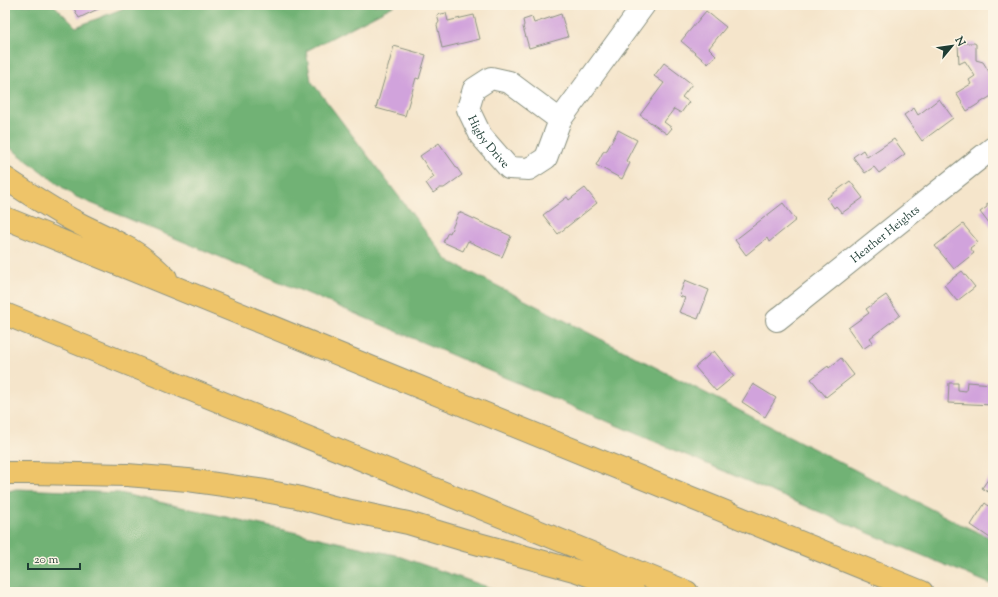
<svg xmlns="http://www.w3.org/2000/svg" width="998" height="597" font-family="'Sorts Mill Goudy',serif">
<rect width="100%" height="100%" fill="#fcf5e5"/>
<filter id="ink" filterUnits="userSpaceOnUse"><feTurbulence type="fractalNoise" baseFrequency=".025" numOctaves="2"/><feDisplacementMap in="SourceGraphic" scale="8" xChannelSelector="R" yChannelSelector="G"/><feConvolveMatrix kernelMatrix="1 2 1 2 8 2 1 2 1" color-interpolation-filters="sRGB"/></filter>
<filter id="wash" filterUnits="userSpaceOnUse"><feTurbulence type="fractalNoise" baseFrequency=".012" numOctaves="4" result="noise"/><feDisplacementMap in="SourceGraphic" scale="16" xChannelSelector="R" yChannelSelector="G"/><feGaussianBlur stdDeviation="0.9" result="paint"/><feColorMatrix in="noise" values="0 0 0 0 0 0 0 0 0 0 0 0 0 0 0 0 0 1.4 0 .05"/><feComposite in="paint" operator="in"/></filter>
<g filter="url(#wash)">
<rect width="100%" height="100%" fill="#f5e5cb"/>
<!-- forest -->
<path fill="#71b274" stroke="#487854" d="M5,5h49l22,22 56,-22h263l-89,46 5,30 136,179 515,265 31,14v46l-122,-51 -550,-235 -247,-103 -69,-52z
M16,489l103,4 276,62 107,37h-497v-100z"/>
<g id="blocks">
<!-- building -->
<path fill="#d1a3dc" d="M72,5h26l2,3 -21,10z
M706,11l20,16 -17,21 7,7 -8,9 -27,-23z
M446,13l2,8 26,-6 6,24 -38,9 -5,-23 2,-3 -2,-7z
M561,14l7,23 -39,11 -6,-21 1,-2 -1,-5 9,-3 2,6z
M958,43h16l2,1v16l7,2 10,16v17l-26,16 -11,-18 15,-9 -2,-4 6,-4 -10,-15 -6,3z
M394,46l32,9 -7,24 -3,-1 -11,38 -29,-8z
M664,63l28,21 -10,13 7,5 -8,11 -7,-4 -10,13 8,6 -5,6 -27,-19 24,-32 -10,-7z
M939,99l14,19 -31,23 -18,-26 10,-7 4,7z
M618,130l19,10 -11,21 4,2 -8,16 -26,-14 7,-13 4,-2z
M894,139l11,15 -26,19 -5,-6 -9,6 -12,-16 10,-7 4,7z
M439,143l23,32 -18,13h-4l-7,5 -7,-10 8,-6 -14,-21z
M850,181l13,17 -21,15 -6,-7 -2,2 -7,-10z
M585,188l12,15 -39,31 -15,-19 24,-18 2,3z
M993,200v29l-13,-17 7,-5v-3z
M783,203l13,17 -27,22 -2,-4 -21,17 -11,-15z
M459,212l52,24 -9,21 -34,-16 -5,10 -20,-9 5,-10 2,1z
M963,224l15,18 -8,6 4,5 -20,16 -19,-23z
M962,271l13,16 -18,14 -13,-16z
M685,280l24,10 -11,29 -19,-7 6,-14 -6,-2z
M886,295l14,20 -30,23 3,4 -10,7 -15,-21 21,-15 -3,-4z
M714,351l20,25 -18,15 -21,-24z
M841,358l13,17 -28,22 -15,-18 17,-13 1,2z
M967,382l26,2v21l-45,-2 1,-20h9v7l8,1z
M753,384l23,14 -11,19 -23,-15z
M989,478l4,3v14l-11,-7z
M993,499v35l-3,4 -19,-13 14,-22 4,3z"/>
</g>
</g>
<g filter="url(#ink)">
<use href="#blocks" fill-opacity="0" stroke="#8a9180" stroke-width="1"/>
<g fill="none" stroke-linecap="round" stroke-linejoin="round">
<!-- minor casing -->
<g stroke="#8a9180" stroke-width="24">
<g id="minor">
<path id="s1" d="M560,120l-51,-38 -18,-4 -17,11 -6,20 13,27 28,32 20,1 17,-11 14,-38 84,-115"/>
<path id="s2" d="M777,320l198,-158 18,-14"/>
</g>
</g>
<!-- highway casing -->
<g stroke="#8a9180" stroke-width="24">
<path id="highway" d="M5,178c24,16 48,32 73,45 15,8 30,14 44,22 17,8 31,20 44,33
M5,218l917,374
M5,314l682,278
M5,473h26l96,2 61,5 77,11 32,6 40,11 71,15 60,18 109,30 57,21"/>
</g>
<!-- minor -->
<use href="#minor" stroke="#fff" stroke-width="22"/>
<!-- highway -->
<use href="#highway" stroke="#eec469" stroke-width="22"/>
</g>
</g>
<g text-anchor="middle" stroke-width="3.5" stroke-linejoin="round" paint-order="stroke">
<!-- street labels -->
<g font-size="12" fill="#1f3d34" stroke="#fcf5e5">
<text dy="4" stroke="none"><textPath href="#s1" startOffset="162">Higby Drive</textPath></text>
<text dy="4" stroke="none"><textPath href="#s2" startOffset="138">Heather Heights</textPath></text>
</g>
</g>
<!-- margin -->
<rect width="998" height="597" fill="none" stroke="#fcf5e5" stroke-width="20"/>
<!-- north arrow -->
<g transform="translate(952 46) rotate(61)" stroke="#fcf5e5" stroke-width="3" paint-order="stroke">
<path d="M0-3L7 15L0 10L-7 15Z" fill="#1f3d34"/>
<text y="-6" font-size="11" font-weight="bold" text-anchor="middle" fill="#1f3d34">N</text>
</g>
<!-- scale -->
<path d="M28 563v6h52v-6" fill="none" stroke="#1f3d34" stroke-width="2"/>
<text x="34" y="563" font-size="12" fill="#1f3d34" stroke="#fcf5e5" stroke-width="3" paint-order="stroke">20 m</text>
</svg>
